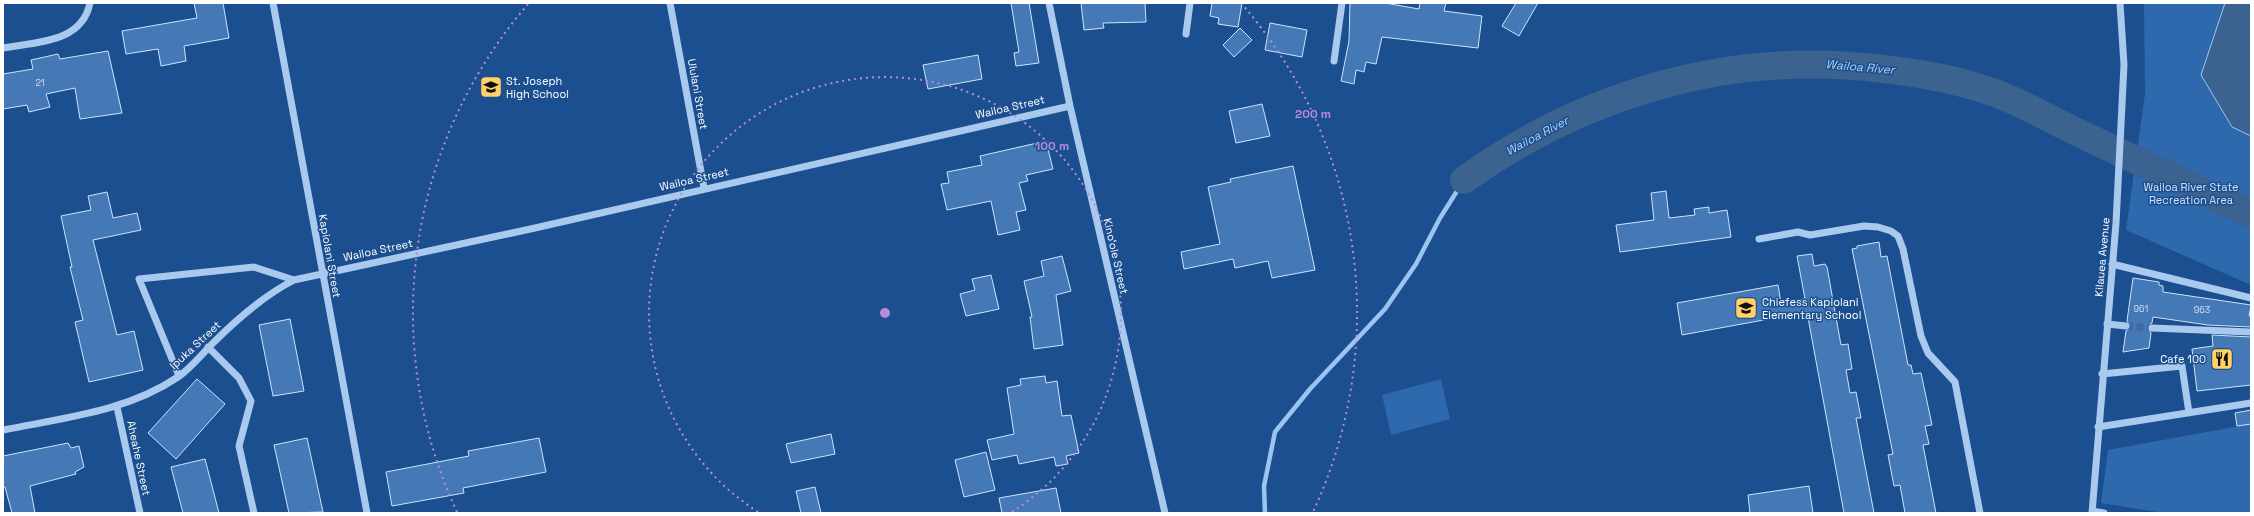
<svg xmlns="http://www.w3.org/2000/svg" width="2254" height="516" font-family="'Space Grotesk',sans-serif">
<rect width="100%" height="100%" fill="#1b4f8f"/>
<!-- green -->
<path fill="#2e69ad" d="M2144,3h107v282l-125,-55 19,-136z
M1441,379l9,40 -59,16 -9,-40z
M2251,424v89h-87l-63,-10 7,-53z"/>
<!-- water -->
<path fill="#3c6290" stroke="#9cc4f0" d="M2225,3h26v133l-19,-9 -31,-52z"/>
<g fill="none" stroke-linecap="round" stroke-linejoin="round">
<!-- stream -->
<path stroke="#9cc4f0" stroke-width="4.5" d="M1265,513l-1,-27 11,-54 35,-43 75,-80 31,-45 24,-46 24,-38"/>
<!-- river -->
<path stroke="#3c6290" stroke-width="28" d="M1464,180c122,-88 270,-130 419,-111 38,4 76,11 112,24 28,10 56,27 84,40 57,27 114,55 172,81"/>
</g>
<!-- building -->
<path fill="#4478b7" stroke="#cfe3fa" d="M194,3h29l6,35 -45,8 2,15 -25,5 -3,-17 -32,5 -4,-23 75,-13z
M1011,3h18l10,60 -23,3 -2,-13 5,-1z
M1081,3h64l1,19 -43,1 1,5 -20,2z
M1212,3h30l-4,24 -20,-3 1,-6 -9,-2z
M1350,3h35l34,6 1,-6h26l-2,8 38,5 -4,32 -96,-11 -6,27 -10,-2 -2,10 -8,-2 -2,14 -13,-3 8,-40z
M1516,3h22l-19,33 -17,-10z
M1270,23l37,7 -5,27 -37,-7z
M1240,28l12,12 -18,17 -11,-12z
M108,51l14,62 -42,6 -5,-31 -29,6 4,13 -21,5 -2,-7 -24,4v-35l30,-5 -2,-9 27,-6 2,5z
M978,55l4,24 -54,10 -5,-24z
M1262,104l8,32 -34,7 -7,-32z
M1046,141l7,28 -27,6 2,6 -9,2 7,27 -10,2 4,18 -22,5 -7,-34 -44,9 -6,-26 8,-1 -2,-11 35,-7 -2,-9z
M1293,166l22,104 -43,8 -4,-17 -33,7 -2,-9 -49,10 -3,-17 39,-8 -12,-57 23,-5 -1,-3z
M1666,191l3,27 26,-3 -1,-6 15,-2v6l18,-3 4,27 -111,15 -4,-27 38,-5 -3,-27z
M107,192l6,26 24,-5 4,17 -48,10 24,95 17,-4 9,39 -54,12 -14,-60 8,-2 -13,-53h2l-11,-51 30,-6 -3,-14z
M1879,242l2,15 6,-1 21,109h3l2,9 8,-1 11,52 -7,1 4,18 -6,1 13,68h-31l-5,-28 -6,1 -6,-31 5,-1 -41,-205 5,-1v-2z
M1812,254l2,12 11,-2 2,3 14,78 7,-1 4,25 -6,1 4,23 6,-1 5,26h-5l18,95h-30l-37,-201 -125,23 -5,-32 101,-18 3,18 24,-4 -8,-43z
M1062,256l9,35 -15,4 7,50 -29,4 -4,-32h2l-8,-36 20,-5 -3,-15z
M991,275l8,34 -33,7 -6,-22 15,-4 -3,-11z
M2133,278l26,4v3l4,1v6l88,13 -2,11h2v11l-43,-2 -55,-8 -1,6 -5,4 4,6 -2,15 -26,4 3,-21 5,-4 -4,-6z
M290,319l14,72 -31,5 -14,-71z
M2212,335l39,2v48l-54,6 -5,-42 21,-3z
M1045,376l1,7 11,-2 5,35 9,-1 8,38 -13,3 2,8 -12,2 -2,-9 -35,7 -2,-9 -25,5 -5,-20 27,-6 -7,-46 14,-3 -1,-6z
M197,379l28,25 -49,55 -28,-26z
M2251,410v14l-14,2 -2,-13z
M831,434l4,20 -44,9 -5,-19z
M307,438l16,74 -34,1 -15,-68z
M539,438l7,34 -83,16 1,5 -72,13 -6,-34 83,-16 -1,-5z
M68,443l3,5 8,-2 5,21 -9,5 1,2 -46,12 5,27h-23l-7,-26h-2v-31z
M986,452l9,38 -31,7 -9,-37z
M205,459l14,54h-36l-12,-46z
M1809,486l4,27h-63l-2,-18z
M815,487l6,26h-20l-5,-22z
M1056,488l5,25h-59l-3,-15z"/>
<g fill="none" stroke-linecap="round" stroke-linejoin="round">
<!-- minor-tunnel -->
<path stroke="#3d69a0" stroke-width="7" stroke-dasharray="7 3.5" stroke-linecap="butt" d="M2126,326l26,2"/>
<!-- minor -->
<path stroke="#a9c9ee" stroke-width="7" d="M273,3l94,510
M670,3l34,185
M1049,3l21,103 95,407
M1186,34l4,-31
M3,48c33,-6 79,-5 87,-45
M1334,61l8,-58
M1759,239l39,-7 12,3 54,-9 14,1 13,4 7,5 5,13 18,87 7,17 27,29 25,131
M2112,264l139,34
M2107,324l19,2
M2152,328l99,4
M208,347l31,31 12,23 -12,45 15,67
M2102,374l80,-8 7,47
M179,376l-40,-97 115,-12 40,13
M117,407l23,106
M2098,427l153,-24
M3,430c60,-12 123,-18 175,-53 13,-9 24,-23 35,-34 24,-24 50,-47 81,-63l241,-52 535,-122
M2092,511l12,2
M2092,513l24,-290 8,-158 -4,-62"/>
</g>
<!-- distance rings -->
<g fill="none" stroke="#b68bdc" stroke-width="2" stroke-dasharray="2 4">
<path d="M758 512A236 236 0 1 1 1012 512"/>
<path d="M457 512A472 472 0 0 1 529 3M1241 3A472 472 0 0 1 1313 512"/>
</g>
<!-- icons -->
<defs>
<g id="school-square" transform="scale(1.15)"><rect x="-9" y="-9" width="18" height="18" rx="4" fill="#ffd166" stroke="#1b4f8f"/><path d="M0-5L7-2L0 1L-7-2ZM-4 1L0 2.5L4 1V4Q0 6-4 4Z" fill="#111"/></g>
<g id="restaurant-square" transform="scale(1.15)"><rect x="-9" y="-9" width="18" height="18" rx="4" fill="#ffd166" stroke="#1b4f8f"/><path d="M-5-6h1v4h1v-4h1v4h1v-4h1v5L-1.5 .5V6h-2V.5L-5-1ZM5-6V6H3V1.5H1.5Q1.5-4 5-6Z" fill="#111"/></g>
</defs>
<g fill-rule="evenodd">
<use href="#school-square" x="491" y="87"/>
<use href="#school-square" x="1746" y="308"/>
<use href="#restaurant-square" x="2222" y="359"/>
</g>
<g text-anchor="middle" stroke-width="3" stroke-linejoin="round" paint-order="stroke">
<!-- number labels -->
<g font-size="9" fill="#d0dded">
<text x="40" y="86">21</text>
<text x="2141" y="312">961</text>
<text x="2202" y="313">963</text>
</g>
<!-- poi labels -->
<g font-size="11" fill="#fff" stroke="#1b4f8f" text-anchor="start">
<text x="506" y="85">St. Joseph<tspan x="506" dy="13">High School</tspan></text>
<text x="1762" y="306">Chiefess Kapiolani<tspan x="1762" dy="13">Elementary School</tspan></text>
<text x="2206" y="363" text-anchor="end">Cafe 100</text>
</g>
<!-- street labels -->
<g font-size="11" fill="#fff" stroke="#1b4f8f">
<text transform="translate(698 94) rotate(80)" y="4">Ululani Street</text>
<text transform="translate(1010 107) rotate(-13)" y="4">Wailoa Street</text>
<text transform="translate(694 179) rotate(-13)" y="4">Wailoa Street</text>
<text transform="translate(378 250) rotate(-12)" y="4">Wailoa Street</text>
<text transform="translate(330 256) rotate(80)" y="4">Kapiolani Street</text>
<text transform="translate(1116 256) rotate(77)" y="4">Kinoʻole Street</text>
<text transform="translate(2102 257) rotate(-85)" y="4">Kilauea Avenue</text>
<text transform="translate(195 345) rotate(-43)" y="4">Ipuka Street</text>
<text transform="translate(139 458) rotate(78)" y="4">Aheahe Street</text>
</g>
<!-- park labels -->
<g font-size="11" fill="#cfe3fa" stroke="#1b4f8f">
<text x="2191" y="191">Wailoa River State<tspan x="2191" dy="13">Recreation Area</tspan></text>
</g>
<!-- water labels -->
<g font-size="12" font-style="italic" fill="#b5d3f5" stroke="#1b4f8f">
<text transform="translate(1860 67) rotate(5)" y="4">Wailoa River</text>
<text transform="translate(1537 136) rotate(-28)" y="4">Wailoa River</text>
</g>
</g>
<circle cx="885" cy="313" r="6" fill="#b68bdc" stroke="#1b4f8f" stroke-width="2"/>
<g font-size="12" text-anchor="middle" font-weight="bold" fill="#b68bdc" stroke="#1b4f8f" stroke-width="3" stroke-linejoin="round" paint-order="stroke">
<text x="1313" y="118">200 m</text>
<text x="1052" y="150">100 m</text>
</g>
<!-- border -->
<rect width="2254" height="516" fill="none" stroke="#ffffff" stroke-width="8"/>
</svg>
